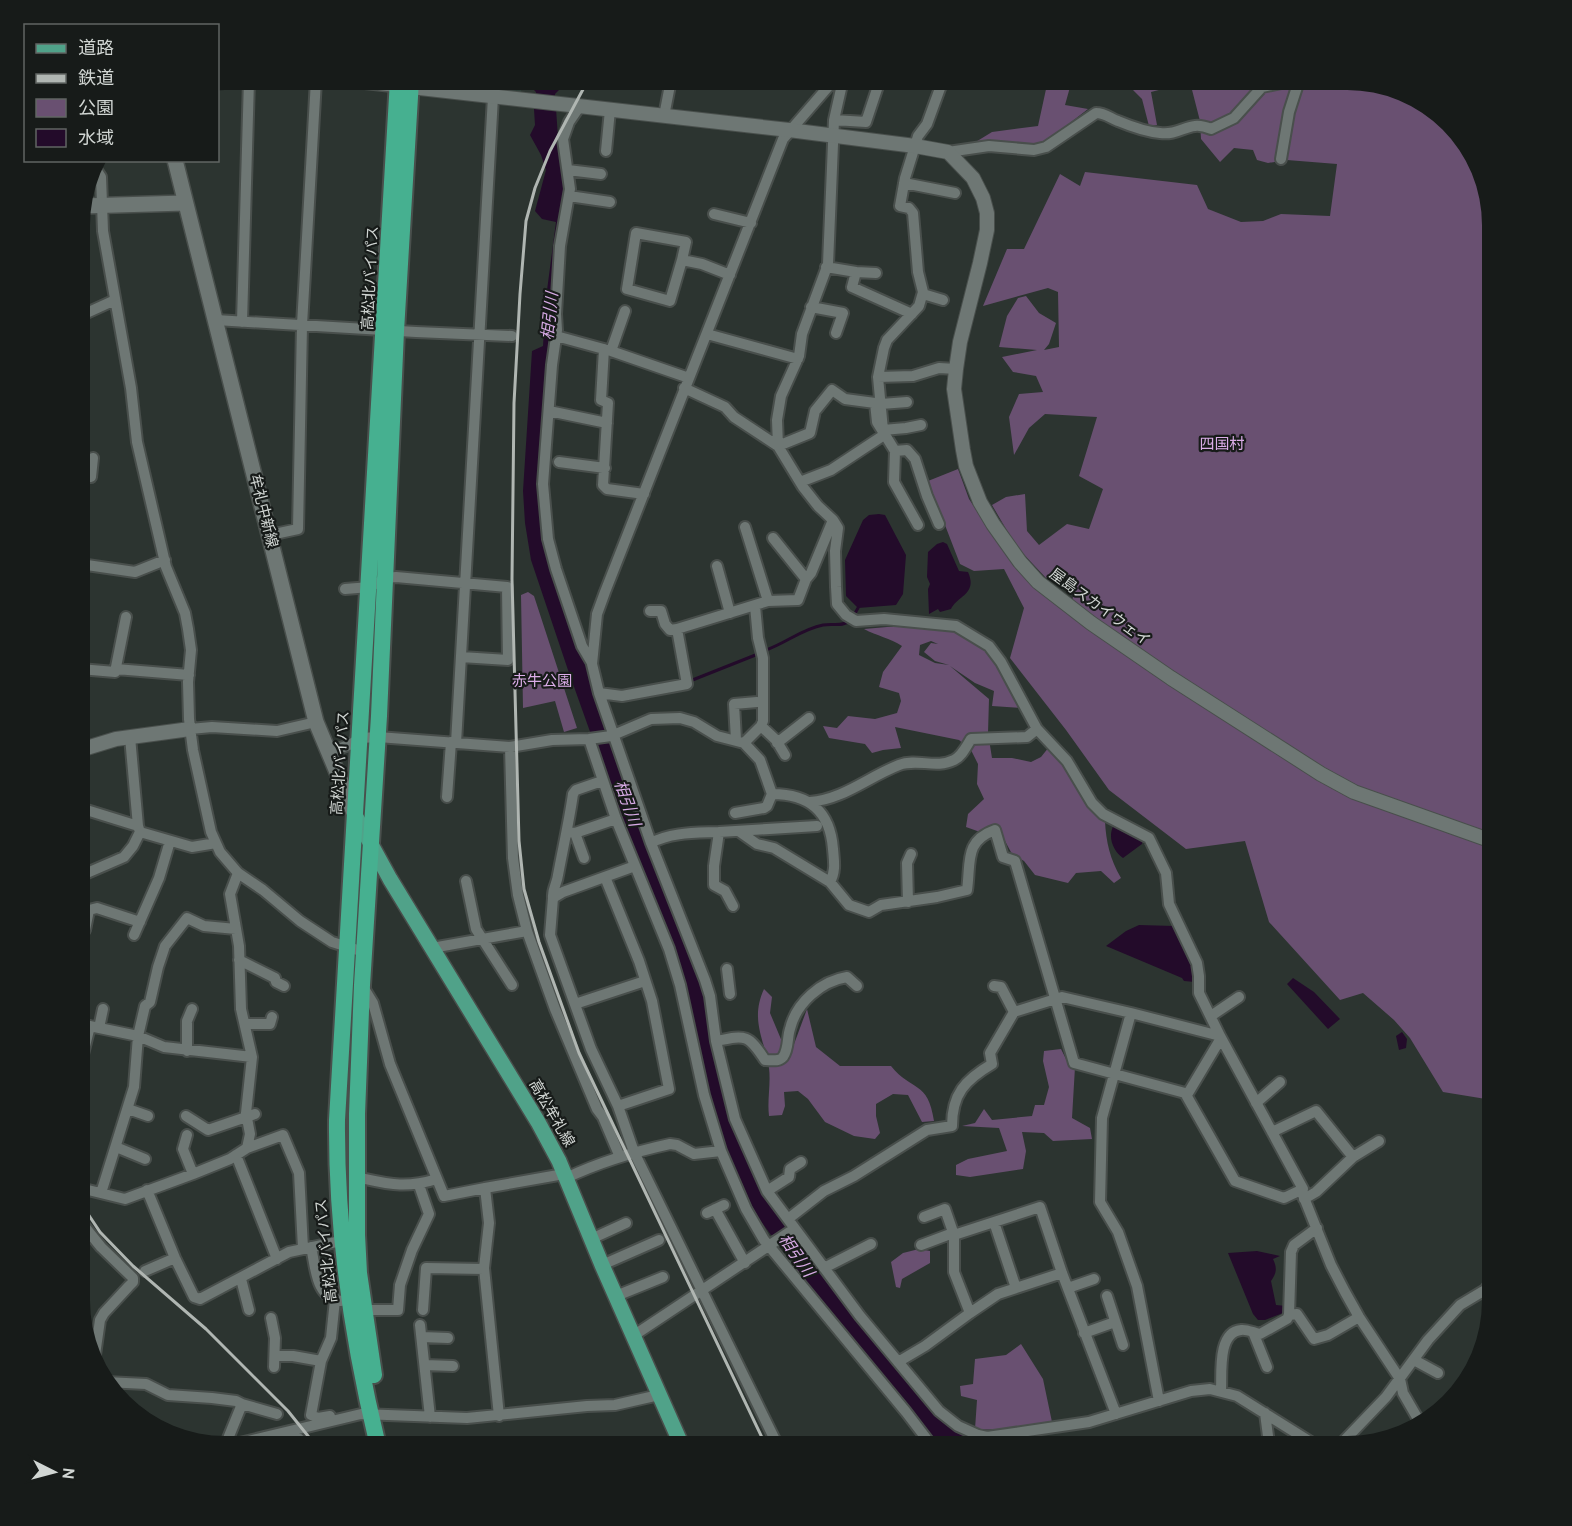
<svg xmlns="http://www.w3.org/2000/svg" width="1572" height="1526" font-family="Overpass,'Noto Sans JP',sans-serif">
<rect width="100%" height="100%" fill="#2c3430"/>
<!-- built -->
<path fill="#2f3e38" d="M434,80h88l-1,13z"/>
<!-- green -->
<path fill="#695071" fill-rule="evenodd" d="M1048,80h24l-7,25 23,4 -40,31 -17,5 -57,-2 18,-11 46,-6z
M1128,80h229l54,14 45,35 26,40 10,55v876l-49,-8 -33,-54 -16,-18 -31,-27 -23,7 -71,-78 -24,-81 -59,8 -77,-59 -43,-60 -56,-72 14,-50 -20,-39 -30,2 -14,-7 -32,-83 30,-12 11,30 33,50 32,37 37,28 2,-18 -9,-24 -18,6 -30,-32 -24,-41 14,-8 19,-3 2,37 12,14 28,-21 22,5 14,-40 -24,-13 18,-59 -52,-3 -16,14 -15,27 -5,-38 10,-23 24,-2 -7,-16 -23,-4 -11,-15 35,-7 -38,-3 8,-31 11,-18 8,-2 13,17 17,10 -7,21 -5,6 15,-3 -1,-55 -10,-4 -65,18 24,-57h17l36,-75 20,12 5,-14 112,13 11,24 33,13 22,-1 18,-7 49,2 7,-52 -50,-4 -19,3 -11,-3 -4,-10 -19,-2 -14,14 -19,-23 -1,-18 -10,-39 -39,10 6,33 -8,1 -7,-27 -9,-9z
M528,592l6,4 43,132 -13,4 -9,-31 -32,7 -2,-113z
M887,627h55l17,6 28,16 37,59 -32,-2 2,-15 -19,-8 -25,-17 39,33 -1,34 4,25h20l19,4 10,-5 8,-10 19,22 21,36 16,16c1,21 5,38 16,57l-7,5 -13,-12 -25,2 -8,10 -33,-8 -11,-14 -12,-7 -14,-26 -18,4 -14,-5 2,-13 16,-15 -7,-15 1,-20 -7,-14 -12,-10 -64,-13 6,21 -18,2 -11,3 -7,-9 -36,-6 -6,-12 14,2 11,-12 27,3 22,-6 4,-12 -2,-8 -20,-6 4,-15 19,-26c-12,-8 -25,-10 -38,-17zM931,641l7,3 -7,-1 -7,9 11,9 14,4 -14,-2 -16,-8 1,-10z
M764,989l8,8 -2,16 13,31 7,11 17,-46 9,38 24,19h51c21,26 37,14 43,55l-12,1 -14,-27 -15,-1 -17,10v12l4,17 -5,6 -21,-3 -29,-14 -17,-23 -10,-8 -14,1 1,14 -3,9 -13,1c-2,-16 2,-32 0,-48 -5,-30 -19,-48 -5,-79z
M1061,1049l7,14 7,4 -3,51 18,10 2,11 -39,2 -9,-8 -22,-1 4,19 -3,18 -53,8 -14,-2v-10l12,-6 39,-8 -8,-23 -37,-2 13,-3 9,-14 8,11 40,-4 3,-11h9l5,-18 -6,-26 1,-10z
M919,1249l11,2v12l-28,16 -2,9 -4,-1 -5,-25 12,-9z
M1021,1344l22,35 9,43c-28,6 -48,9 -77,7l2,-29 -16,-4 -1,-10 13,-2 2,-25 31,-4z"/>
<!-- water -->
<path fill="#230b2a" d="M530,80h29v10l-4,4 4,58 3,2 6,28 -16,153 -3,16 -9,133 13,88 70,201 69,178 17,66 -2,4 6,32 20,69 80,137 24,36 104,125 28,17 10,2 9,7h-48l-11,-11 -132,-162c-2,-13 -13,-34 -26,-38l-14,-19 -32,-67 -25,-93 -77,-232 -55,-154 -37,-110 -6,-37 -2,-32 9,-140 11,-5 3,-48 10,-76 -14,-3 -7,-8 11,-41 -5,-15 -11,-20 5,-10 -1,-16 2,-17 -6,-6z
M879,514l6,1 21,40 -3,39 -7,11 -38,3 -12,-12 -1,-36 18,-40 6,-5z
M943,542l4,2 12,27 9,1c10,22 -11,24 -17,37l-11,3 -2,-3 -9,5 -1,-25 2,-5 -3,-7 1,-25 9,-8z
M1114,825l29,15 -1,4 -19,14c-10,-7 -16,-22 -9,-33z
M1139,925l35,1 21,42v14l-11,-1 -2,-3 -76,-32 20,-15z
M1293,978l21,14 26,27 -12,10 -41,-45z
M1402,1032l5,7 -1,9 -7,2 -3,-14z
M1257,1251l23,5 -7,3c4,8 4,14 -2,22l5,24 10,1 -3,7 -18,7h-7l-5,-6 -25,-61z"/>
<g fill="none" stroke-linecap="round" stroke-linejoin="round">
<!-- stream -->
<path stroke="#230b2a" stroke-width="3" d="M854,615l4,-7
M766,650c20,-7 36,-21 57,-25 10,-2 19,2 27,-4
M690,681l68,-27"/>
<!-- minor casing -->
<g stroke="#494f4c" stroke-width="14">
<path id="minor" d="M834,80l-51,59 -178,453 -8,22 -5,50 7,29 52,150 54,137 5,16 6,45 19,78 32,72 93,125 79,95 19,15 20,9 9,2 102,-15 102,-31 19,-2 27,7 80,50
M580,106l-11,16 -6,17 7,50 -10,57 -4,68 1,16 -5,35 -9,119 5,55 8,30 26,77 10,17
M664,116l7,-36
M834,120l9,-40
M606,151l4,-41
M948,152l41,-6 45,4 12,-3 50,-34c9,0 14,5 22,8 12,5 29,11 42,12 22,3 28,-14 51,-4l23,-11 28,-31 29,-6 6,6 -8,25 -8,47
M93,165l8,12 2,54 28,157 6,54 29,125 19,46 3,16 3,21 -3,32 1,37 4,31 18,82 9,20 18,21 25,17 37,31 32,21 32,10
M568,170l33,4
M904,183l51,10
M569,196l41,6
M714,214l37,9
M682,260l-12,41 -43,-12 9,-56 50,9 -4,18 20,4 28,11
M826,267l30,5 -4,15 60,27
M856,272l20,1
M923,294l20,6
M811,307l32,6 -7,20
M80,316l35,-16
M216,320l200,12 96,4
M242,322l7,-242
M707,334l91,25
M556,336l55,15 78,27
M604,349l-3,51 7,3 -5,82 4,4 37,5
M611,351l14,-40
M878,377l35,-1 26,-8 17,1
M684,388l41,19 9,10 44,29 32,-13 5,-22 17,-21 13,9 30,4 2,19 18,29 -1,31 24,43
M881,404l26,-2
M549,411l58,12
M921,425l-15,3 -23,2 -5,-53 6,-29 3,-8 32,-34 4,-14 -5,-20 -5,-59 -4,-5 -9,-2 5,-28 10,-32 3,-10 9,-12 16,-44
M895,451l12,-1 8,9 12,37 12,28
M559,462l46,6
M80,476l11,1 2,-19
M800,482l31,-12 53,-35
M745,527l23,74
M270,535l28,-6 4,-204 14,-245
M80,564l55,8 30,-12
M717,566l13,47
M806,579l5,-6 22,-53 -15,-14 -15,-19 -25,-41 -1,-26 4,-24 18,-40 3,-22 26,-70 6,-144 32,2 14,-42
M345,589l25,-2 16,-9 10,-1 111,10 1,73 -47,-3
M650,611h11l4,13 5,6 7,-1
M80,669l35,3 11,-55
M116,669l73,6
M599,693l23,3 65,-12 -10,-55 91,-28 30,-1 8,-21 -33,-41
M761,726l15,14 9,15
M190,729l22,-2 65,4 39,-9
M1037,729l30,32 25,42 11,11 46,24 17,35 3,31 28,59 2,13v17l21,43
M589,739l27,80 53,130 11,36 24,110 17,56 25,58 18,31 142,172 26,34
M736,740l-2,-36 23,-2
M456,743l37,-646
M744,743l17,-17 2,-5v-63l-5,-20 -3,-32
M777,743l32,-25
M510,747l3,111 5,37 9,36
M329,752l20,-7 12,-7 17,-1 132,10 42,-7 37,-1 22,-3 40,-17 29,-1 14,4 23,14 27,7 16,17 12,34c37,0 58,17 61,55 1,12 3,22 -3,33
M447,797l4,-55
M810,802c34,-3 58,-25 89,-37 18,-7 37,4 55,-5 8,-4 12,-13 17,-21l56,-2 10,-8 -36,-67 -12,-16 -33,-20 -72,-7 -28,2 -10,-6 -9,-11 -1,-17 -1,-36 3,-23 -5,-8
M80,808l58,18 -8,-89
M735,813l29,-5 3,-2 5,-12
M138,826l2,6 52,15 24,-4
M568,832l7,1 41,-14
M719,832l98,-6
M740,832l17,12 17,4 56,34 19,23 20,7 12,-7 56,-8 30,-7c4,-28 -3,-49 28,-60l8,27 12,4 59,202 111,30 50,88 49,17 19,-9 -83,-153 -89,-23
M575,833l9,25
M651,843c20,-11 45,-10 68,-11l-5,34v19l11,6 8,15
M635,866l-72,26 -10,6 -3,37 41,114 27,57 16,46 144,294
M80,876l44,-19 9,-11 7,-14
M605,877l34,84 13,40 17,88 -51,17
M466,881l10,48 36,56
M553,898c-1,-9 4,-14 5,-23 5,-27 11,-53 15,-81l3,-4 26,-9
M908,902l-1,-39 4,-9
M85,930l4,-20 8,-2 43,14
M134,935l25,-57 11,-37
M432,948l95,-17 28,78 42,100 6,8 17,40
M239,960l36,18 1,4 8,4
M727,969l3,25
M362,985l11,18 17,61 54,132 41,-8
M994,986l7,1 13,25
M575,1004l70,-23
M80,1016l3,-21
M1211,1016l28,-19
M80,1024l58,12 26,11 88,10
M245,1024h25l2,-7
M99,1028l4,-19
M716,1041c30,-6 32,-7 49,19 6,0 14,2 18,-3 6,-8 4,-20 7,-28 6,-26 31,-48 57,-52l10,9
M187,1051v-30l5,-12
M80,1066l10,-40
M1187,1095l34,-57
M1256,1103l24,-21
M128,1109l20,7
M186,1116l22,14 47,-16
M1272,1132l44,-21 37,46
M187,1135l-4,14 10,25
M116,1147l29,12
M247,1148l36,-13 16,38 4,75
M236,1155l41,104
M356,1177c33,7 48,12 81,2
M566,1178c34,-16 67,-26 104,-34l7,1 17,9 27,-3
M80,1188l45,11 68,-25 37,-15 17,-11 3,-14 -4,-21 6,-56 -11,-48 -2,-63 -9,-52 8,-21
M147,1190l28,68 19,39 6,2 89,-47 52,-11
M1301,1190l30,75 14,27 14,25 41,62 3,14 15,26 7,2
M767,1191l22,-14 1,-8 11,-7
M101,1193l33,-106 4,-51 7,-30 5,-4 8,-35 7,-21 22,-28 17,8 32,3
M1304,1199l12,-7 37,-35 26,-16
M715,1209l30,54
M707,1213l17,-8
M924,1217l21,-8 9,26
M788,1219l36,-28 30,-15 73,-46 25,-4c0,-32 13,-46 40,-62l-2,-11 24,-41 48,-15 69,16 -29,105 -2,84 18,30 19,54 22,115
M80,1221l21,26 32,31v4l-4,4 -25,27 -4,7 -6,42
M994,1222l22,66
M591,1239l35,-16
M921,1245l32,-12
M311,1247c5,21 4,50 30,54
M602,1265l57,-25
M824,1268l47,-24
M145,1271l30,-13
M241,1279l8,31
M1068,1288l26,-9
M616,1296l47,-19
M1107,1296l16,49
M364,1310h34l2,-25 12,-35 17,-36 -10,-29
M423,1310l3,-42 58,1
M970,1313l28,-19 64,-21
M1289,1315l8,-1 17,25 14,-4 31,-18
M271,1318l4,20 -1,29
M420,1325l10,92
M1253,1332l14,35
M1084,1333l31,-11
M633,1336l161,-107
M422,1337l26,1
M275,1356h18l28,5
M1414,1360l24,13
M898,1362l27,-16 45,-33 -16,-41v-37l86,-28 22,66 54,141
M425,1365l28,1
M106,1382l40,2 22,11 44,3 24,3 6,3
M1221,1391c1,-16 -4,-59 20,-61 6,-1 13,3 19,4l27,-15 2,-4 2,-63 3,-7 23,-17
M1265,1413l3,23 -2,10
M330,1416l-12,2 -7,-3 10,-54 10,-23 4,-38
M499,1416l-15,-148 5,-45 -4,-35 79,-14
M284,1440l13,-3 10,9
M225,1446l17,-42 35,10
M227,1446l134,-32 106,4 120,-12 28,-1 44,-10
M1339,1446l47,-49 42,-57 32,-35 25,-15 7,-9"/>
</g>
<!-- tertiary casing -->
<g stroke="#494f4c" stroke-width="16">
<path id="tertiary" d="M411,87l378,43 126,16 33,6 25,26 10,20 4,15v17l-7,33 -20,79 -4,27 -2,20 9,61 3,16 14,36 13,22 27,38 18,20 53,41 80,55 150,96 33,18 138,49
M80,750l36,-11 74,-10"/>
</g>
<!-- secondary casing -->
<g stroke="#494f4c" stroke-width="18">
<path id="secondary" d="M356,80l54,6
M175,160l141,562 39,93
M82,206l103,-3"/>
</g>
<!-- primary casing -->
<g stroke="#494f4c" stroke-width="18">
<path id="primary" d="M355,815l35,64 148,243 21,39 43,104 80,181"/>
</g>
<!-- trunk casing -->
<g stroke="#494f4c" stroke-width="20">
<path id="trunk" d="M374,1375l-15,-102 -2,-38v-121l5,-129 17,-269 17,-385 15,-251
M378,1446c-26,-107 -42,-215 -41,-326l61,-1040"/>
</g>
<!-- minor -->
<use href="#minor" stroke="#6e7774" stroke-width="10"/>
<!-- tertiary -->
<use href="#tertiary" stroke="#6e7774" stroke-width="14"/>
<!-- secondary -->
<use href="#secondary" stroke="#6e7774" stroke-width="15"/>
<!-- primary -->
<use href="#primary" stroke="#50a289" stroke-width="15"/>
<!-- trunk -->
<use href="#trunk" stroke="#46b090" stroke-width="16"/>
<!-- rail -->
<path stroke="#b0b6b2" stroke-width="3" d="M588,80l-38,71 -15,37 -9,33 -6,73 -6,109 -2,176 7,262 5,48 15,53 40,111 187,393
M80,1202l20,30 33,34 73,63 82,82 28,35"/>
</g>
<g text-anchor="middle" stroke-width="4.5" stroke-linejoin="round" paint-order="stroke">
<!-- street labels -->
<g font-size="15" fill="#d1d6d3" stroke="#171b19">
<text transform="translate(370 278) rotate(-87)" y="5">高松北バイパス</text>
<text transform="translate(264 511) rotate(76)" y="5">牟礼中新線</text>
<text transform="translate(1100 607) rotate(36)" y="5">屋島スカイウェイ</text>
<text transform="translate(340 763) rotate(-86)" y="5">高松北バイパス</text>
<text transform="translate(552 1113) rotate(60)" y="5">高松牟礼線</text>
<text transform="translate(326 1251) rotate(-96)" y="5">高松北バイパス</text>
</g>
<!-- park labels -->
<g font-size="15" fill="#dbade8" stroke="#171b19">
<text x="1222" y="449">四国村</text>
<text x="542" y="686">赤牛公園</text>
</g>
<!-- water labels -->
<g font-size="16" font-style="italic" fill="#d8abe6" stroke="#171b19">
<text transform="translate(549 316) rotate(-84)" y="6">相引川</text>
<text transform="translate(628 803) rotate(70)" y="6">相引川</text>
<text transform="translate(797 1255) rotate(55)" y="6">相引川</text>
</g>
</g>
<!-- crop -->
<path d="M0 0H1572V1526H0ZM225 90H1347A135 135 0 0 1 1482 225V1301A135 135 0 0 1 1347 1436H225A135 135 0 0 1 90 1301V225A135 135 0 0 1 225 90Z" fill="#171b19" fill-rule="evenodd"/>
<!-- legend -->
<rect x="24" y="24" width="195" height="138" fill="#171b19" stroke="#616663" stroke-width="1.5"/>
<rect x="36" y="44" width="30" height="9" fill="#50a289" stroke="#616663" stroke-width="1.5"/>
<text x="78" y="54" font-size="18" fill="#d1d6d3">道路</text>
<rect x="36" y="74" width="30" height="9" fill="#b0b6b2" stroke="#616663" stroke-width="1.5"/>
<text x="78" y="84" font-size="18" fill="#d1d6d3">鉄道</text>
<rect x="36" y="99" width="30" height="18" fill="#695071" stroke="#616663" stroke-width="1.5"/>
<text x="78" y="114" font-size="18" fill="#d1d6d3">公園</text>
<rect x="36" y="129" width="30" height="18" fill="#230b2a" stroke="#616663" stroke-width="1.5"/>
<text x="78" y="144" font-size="18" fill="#d1d6d3">水域</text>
<!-- north arrow -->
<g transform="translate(54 1472) rotate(96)" stroke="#171b19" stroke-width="4.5" paint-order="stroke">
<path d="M0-4.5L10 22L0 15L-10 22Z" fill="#d1d6d3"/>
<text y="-9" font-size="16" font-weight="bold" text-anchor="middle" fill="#d1d6d3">N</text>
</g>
</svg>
